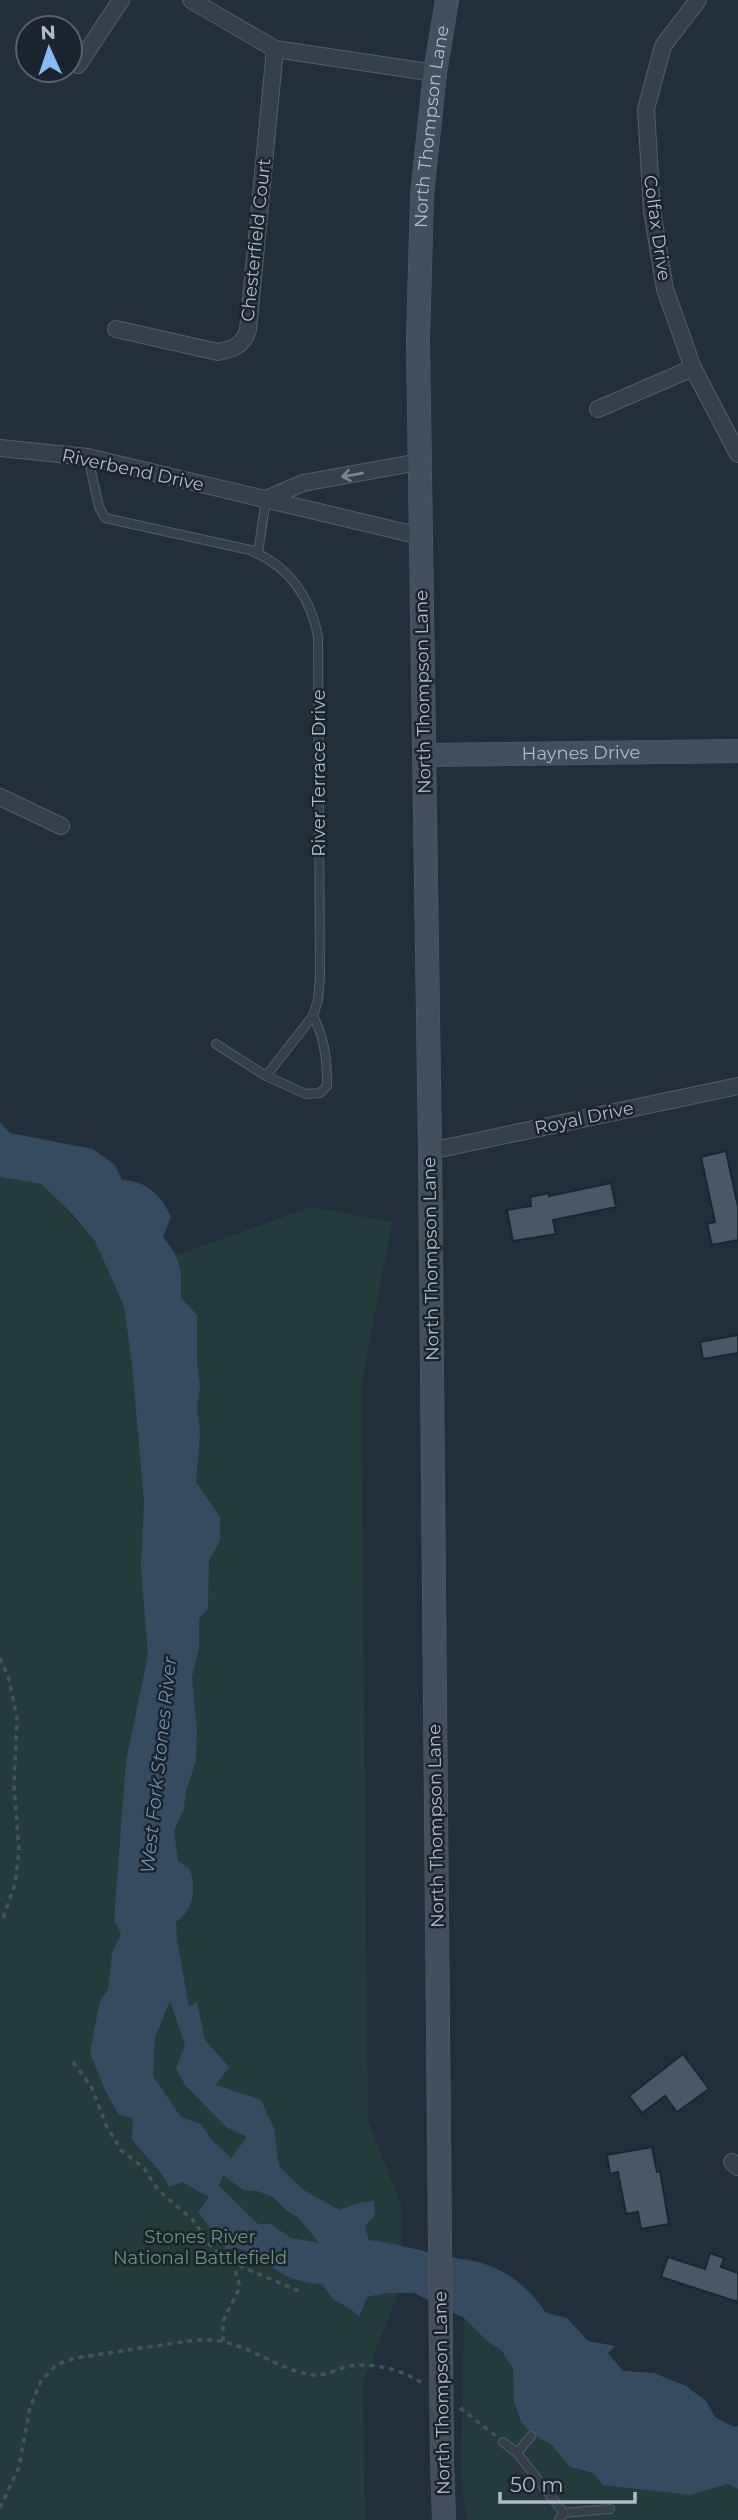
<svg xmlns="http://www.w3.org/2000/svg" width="738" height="2520" font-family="Montserrat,sans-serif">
<rect width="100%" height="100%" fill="#222e39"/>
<!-- green -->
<path fill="#253b3b" d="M0,1177l41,7 86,89 184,-66 81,15 -31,165 7,734 33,83 1,80 -39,98 2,138h-365z
M464,2318l24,24 13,8 12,18 1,33 19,34 18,9 30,27 12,2 10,12 87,10 38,-11 10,5v31h-272l-5,-50z"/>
<!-- water -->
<path fill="#364b60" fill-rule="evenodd" d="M0,1122l10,11 83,16 22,16 7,15c25,1 39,15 49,37l-8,20c18,21 19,34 18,61l16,17v49l3,22 -3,23 3,24 -4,49 24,35v24l-11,19 -1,48 -9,11v29l-7,29 5,55 -1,29 -10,30 -2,17 -10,23 4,30 12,8c6,21 5,39 -14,53l1,18 12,67 8,-5 8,38 24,27 -13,18 45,15 13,29 5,37 23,23 37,21 19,-7 16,-2 1,14 -10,11 4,14c25,3 50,10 75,16 13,3 26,3 38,7 28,9 48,26 64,50l21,5 21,23 27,5 -7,7 15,18 31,2 32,13 20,15 9,16 19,10 4,-1v63l-10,-5 -38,11 -87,-10 -10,-12 -23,-6 -19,-23 -18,-9 -12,-13 -7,-21 -1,-33 -12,-18 -13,-8 -24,-24 -50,-25h-29l-18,4 -8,20 -7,-7 -19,-11 -11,-15c-17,-1 -33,-5 -47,-15 -17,-12 -27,-23 -49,-20l-28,-37 11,-15 -27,-15 -13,5c-7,-18 -26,-32 -37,-48l1,-21 -14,-3 -14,-25 -15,-37 10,-53 8,-10 4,-37 9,-19 -7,-14 12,-159 22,-106 -7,-87 3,-66 -12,-138 -8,-58 -29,-65 -23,-27 -31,-30 -41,-7zM170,2001l15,44 -9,23 9,17 41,42 21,10 -16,21 -21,-20 -9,-14 -20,-7 -28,-41 2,-39zM223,2175l20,15 14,1 16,6 14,14 11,6 21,26 -28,-5 -20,-14h-13l-39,-38z"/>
<!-- building -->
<path fill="#4a5865" stroke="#1d2630" stroke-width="2" d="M726,1151l12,56v33l-26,5 -5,-21 8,-2 -14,-65z
M611,1183l5,24 -63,13 3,14 -43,7 -6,-31 24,-4 -1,-9 19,-4v3z
M738,1335v18l-35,6 -3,-17z
M683,2054l26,35 -32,23 -12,-16 -23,17 -13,-17z
M652,2147l5,25 3,-1 9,53 -28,5 -3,-17 -12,2 -8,-42 -8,2 -3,-19z
M710,2253l14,5 -3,9 17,6v29l-77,-25 7,-20 37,12z"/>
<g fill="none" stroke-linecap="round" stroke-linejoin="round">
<!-- lane casing -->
<g stroke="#545d68" stroke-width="10">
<path id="lane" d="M88,457l11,50 6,11 145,32c39,16 60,46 68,86l2,341 -2,23 -5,16 -47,60 -50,-32
M258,553l8,-54
M266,1076l40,18 14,-1 7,-7c0,-26 -2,-47 -14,-70
M503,2442l14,11 47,60 -5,7
M517,2453l14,-17
M564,2513l46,-4"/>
</g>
<!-- street casing -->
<g stroke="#545d68" stroke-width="18">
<path id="street" d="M191,0l84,49 160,24
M698,0l-35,46 -17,63 6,102 13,78 28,79 45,86
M78,65l43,-65
M116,329l102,23c15,-3 25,-6 30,-22l27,-281
M598,409l95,-41
M0,448l88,9 332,79
M266,499l37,-16 116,-21
M0,797l61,29
M430,1151l308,-65
M732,2162l6,5"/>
</g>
<!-- secondary casing -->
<g stroke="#545d68" stroke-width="24">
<g id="secondary">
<path id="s1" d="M425,755l313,-4"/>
<path id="s2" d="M439,2138l-9,-987 -12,-811 4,-145 13,-122 12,-73"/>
<path d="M442,2459l2,61"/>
</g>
</g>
<!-- path -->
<path stroke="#425658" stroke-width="3.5" stroke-dasharray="5 5" stroke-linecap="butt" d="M0,1658l9,22 8,38 -3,68 5,65 -4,33 -12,34 -3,4
M73,2062l19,26 14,37 15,25 23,18 14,22 35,30 19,28 9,8 11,1 10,10 57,24
M223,2341v-20l17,-34 -8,-29
M460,2408l36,28
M0,2508l19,-41 11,-60 11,-26 15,-16 19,-7c27,-4 53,-8 80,-12 23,-3 46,-9 69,-4 32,7 57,29 90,33 13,1 24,-7 36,-9 24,-4 52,4 72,17"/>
<!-- lane -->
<use href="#lane" stroke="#363f4a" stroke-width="8"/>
<!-- street -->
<use href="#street" stroke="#363f4a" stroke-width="16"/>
<!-- secondary -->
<use href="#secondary" stroke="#444f5d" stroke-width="23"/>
<!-- secondary-bridge casing -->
<g stroke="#545d68" stroke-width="24" stroke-linecap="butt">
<path id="secondary-bridge" d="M439,2138l3,321"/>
</g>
<!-- secondary-bridge -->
<use href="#secondary-bridge" stroke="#444f5d" stroke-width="23"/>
</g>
<!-- one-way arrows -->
<defs><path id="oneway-shaft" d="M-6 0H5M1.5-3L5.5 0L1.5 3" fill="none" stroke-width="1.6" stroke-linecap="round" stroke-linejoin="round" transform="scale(1.75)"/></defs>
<use stroke="#7a838e" href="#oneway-shaft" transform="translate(352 475) rotate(170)"/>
<g text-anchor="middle" stroke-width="5" stroke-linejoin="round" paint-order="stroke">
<!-- street labels -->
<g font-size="18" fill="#b1bac6" stroke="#1b242e">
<text dy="6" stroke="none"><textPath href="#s2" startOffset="2012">North Thompson Lane</textPath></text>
<text transform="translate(657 228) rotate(82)" y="6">Colfax Drive</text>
<text transform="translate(256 240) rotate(-84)" y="6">Chesterfield Court</text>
<text transform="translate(133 470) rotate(12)" y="6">Riverbend Drive</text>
<text transform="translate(423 692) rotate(-91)" y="6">North Thompson Lane</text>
<text dy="6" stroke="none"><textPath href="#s1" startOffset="156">Haynes Drive</textPath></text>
<text transform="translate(319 773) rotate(-90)" y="6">River Terrace Drive</text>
<text transform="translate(584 1118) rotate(-12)" y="6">Royal Drive</text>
<text transform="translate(431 1259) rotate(-91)" y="6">North Thompson Lane</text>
<text transform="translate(436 1826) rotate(-91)" y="6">North Thompson Lane</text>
<text transform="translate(442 2393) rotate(-91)" y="6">North Thompson Lane</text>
</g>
<!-- park labels -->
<g font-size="18" fill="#689670" stroke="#1b242e">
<text x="200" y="2243">Stones River<tspan x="200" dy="21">National Battlefield</tspan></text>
</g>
<!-- water labels -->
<g font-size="19" font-style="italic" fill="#718da9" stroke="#1b242e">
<text transform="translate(158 1765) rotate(-84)" y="7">West Fork Stones River</text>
</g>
</g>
<!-- north arrow -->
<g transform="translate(49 49) rotate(357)"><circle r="33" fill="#1b242e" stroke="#57606b" stroke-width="2"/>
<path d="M0-5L12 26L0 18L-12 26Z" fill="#87b9f5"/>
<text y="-10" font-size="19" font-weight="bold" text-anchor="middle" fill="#b1bac6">N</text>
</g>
<!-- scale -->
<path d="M500 2492v10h135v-10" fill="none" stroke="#b1bac6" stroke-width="3.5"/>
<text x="510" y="2492" font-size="21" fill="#b1bac6" stroke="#1b242e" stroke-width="5" paint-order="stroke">50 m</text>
</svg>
